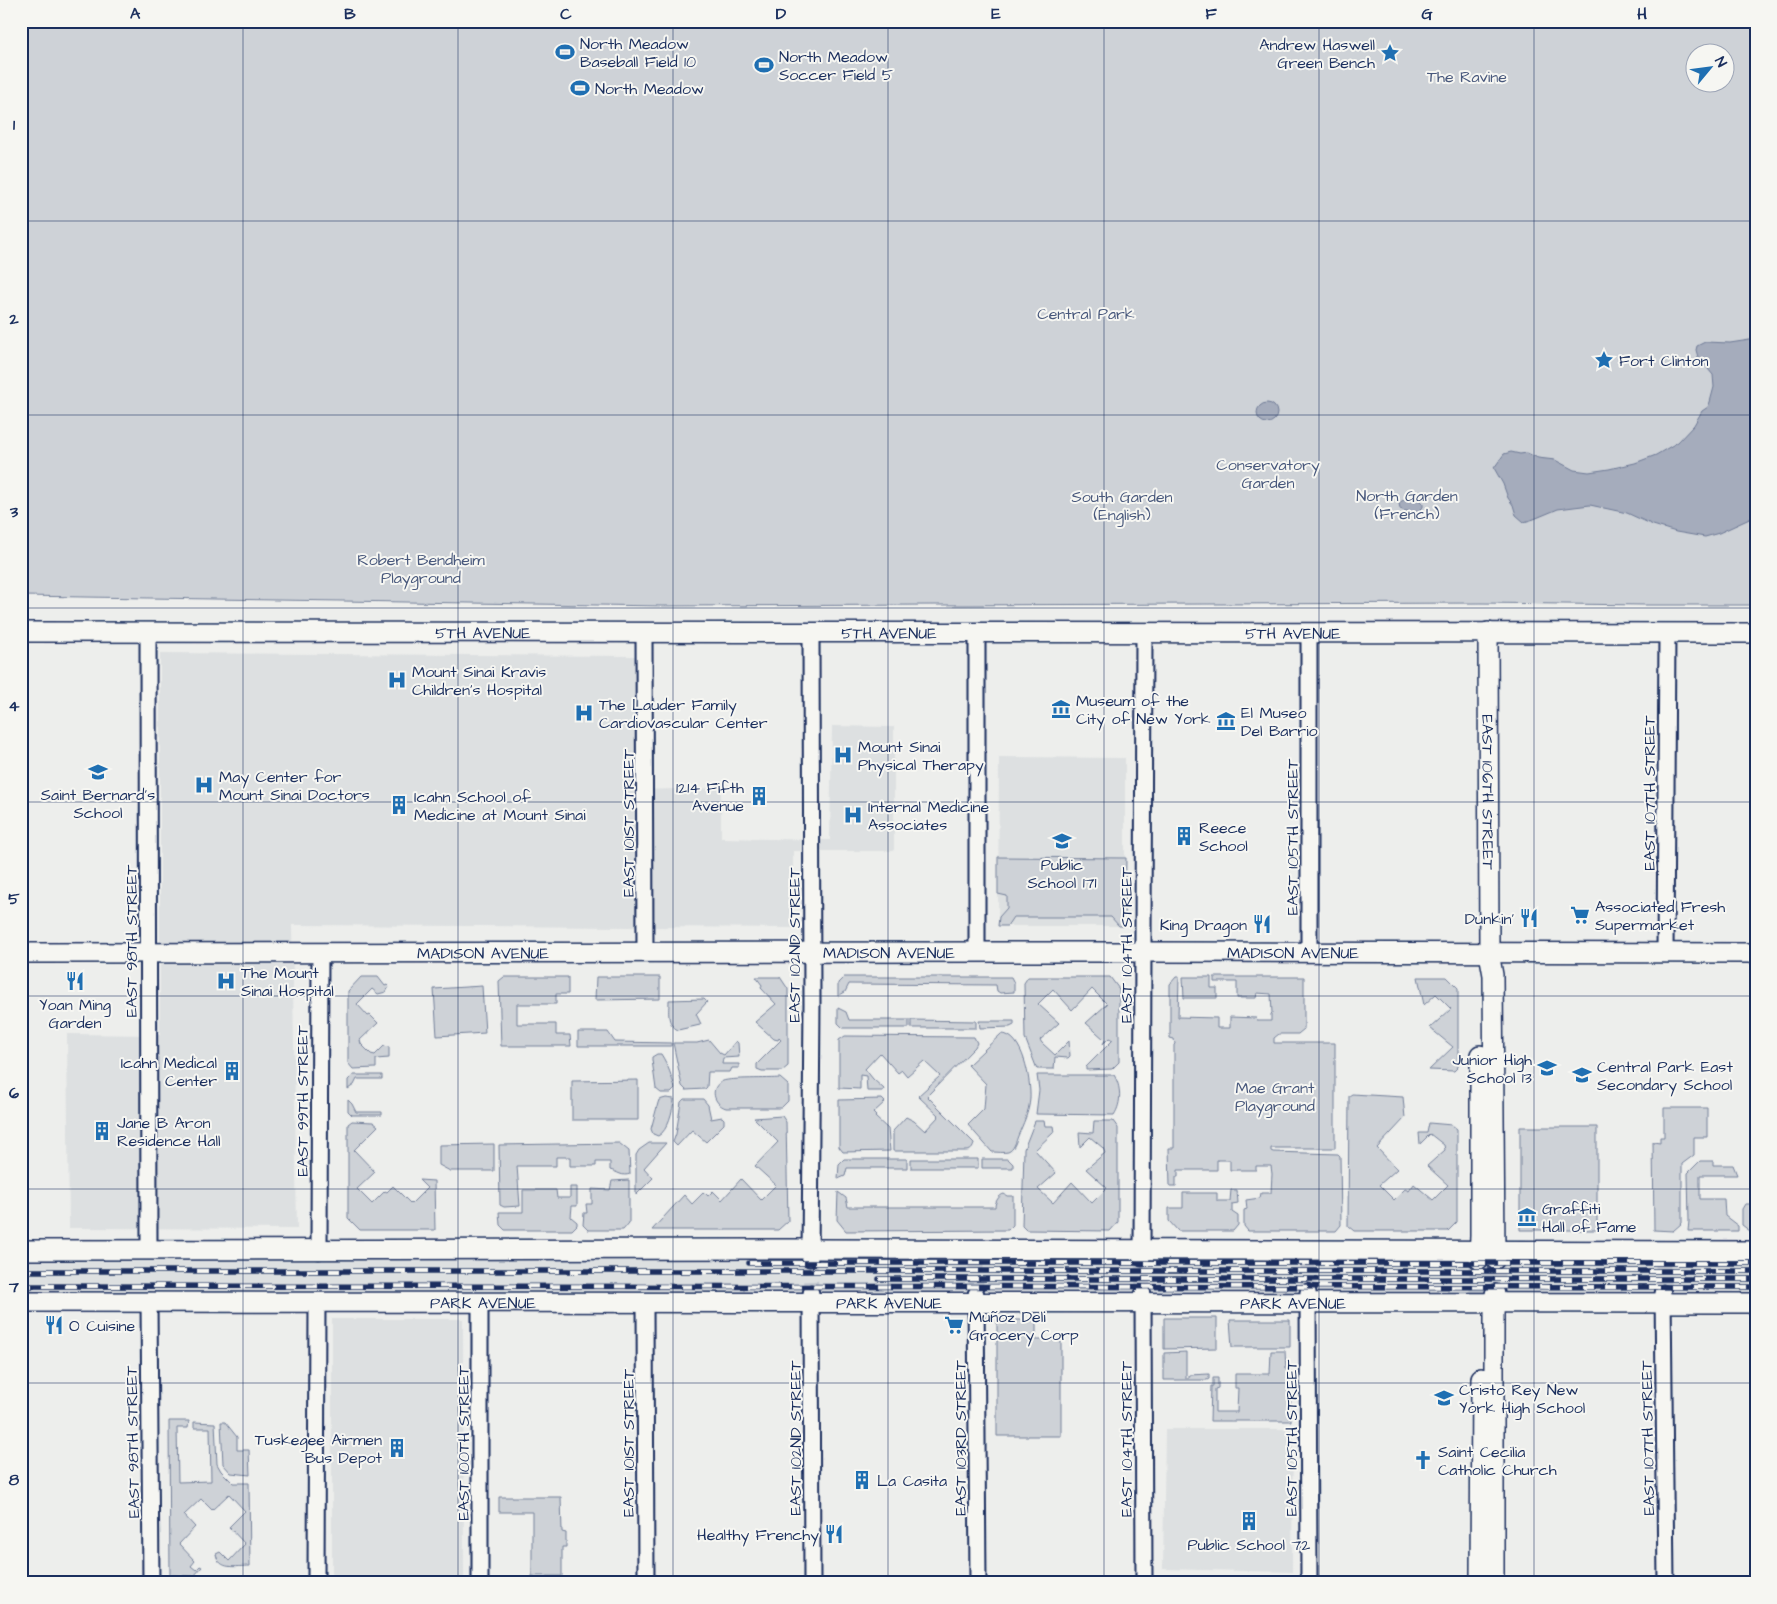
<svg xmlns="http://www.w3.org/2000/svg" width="1777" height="1604" font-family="'Architects Daughter',sans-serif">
<rect width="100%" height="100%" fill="#edeeec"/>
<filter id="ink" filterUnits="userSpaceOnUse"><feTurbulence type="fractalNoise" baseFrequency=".02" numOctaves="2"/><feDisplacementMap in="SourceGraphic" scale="10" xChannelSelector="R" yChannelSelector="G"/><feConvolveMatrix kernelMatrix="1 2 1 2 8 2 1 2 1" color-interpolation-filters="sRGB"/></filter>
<g filter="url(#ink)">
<!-- built -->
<path fill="#dde0e1" d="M160,653l478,3 -2,134 85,-2v50l109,2 2,-114 62,1v124h-101v77l-501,-3 5,304 -228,-1 -2,-194 93,1z
M999,757l126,1v168h-127z
M21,1255l1735,3v36h-1735z
M332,1319h131l1,259 -132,-1z
M1165,1429h128l-1,143 -129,-3z"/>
<!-- green -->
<path fill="#ced2d7" stroke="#74809a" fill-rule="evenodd" d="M21,21h1735v584h-112l-162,-2 -820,3 -641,-10zM1694,52h30v30h-30z
M998,857l128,1 -1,68h-6l-8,-9h-98l-6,9h-9l1,-9 8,-9v-12l-9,-2z
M361,977h17l7,9 2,-1 2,2 -3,5 -8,2 -6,-5 -15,15 11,12 2,-1 8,8 -18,17 1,4 10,10 4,1 9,-9 5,1v11l-13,1v9l-23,1 -5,-6v-72z
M504,977h64v17h-12v10h-39v20h39v11h14l1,11h-70l-2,-65z
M596,977h64v22l-65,1z
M756,977h24l8,12v77l-6,5h-20l-5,-2v-5l24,-24 -2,-2 -1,2 -4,-1 -19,-17 21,-18 -15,-16 1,-3z
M844,977h167l3,6v9l-14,1 -3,-2 -1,-6 -147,-1 -4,8 -7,4v-13z
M1028,977h82l9,12v73l-7,7 -26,1v-3l27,-27 -4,-2 -6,6 2,-4 -19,-17 21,-19 -15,-15 -20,21 -19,-21 -15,15 21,19 -19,17 2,3 13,12 14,-14 1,15 -2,2 -13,-1 -1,12h-17l-12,-31 -1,-55z
M1176,977h3l-1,40 39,1v10h13v-11l26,1 1,3h14v-7l1,-1 -1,-19 -14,-1 -1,5h-19v-16h-23v-5h90v52l-6,5h-19l-5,4v5h61v105h-64v3l2,1 65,2 2,2 1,69 -5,6h-88l-4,-5v-16l3,-1 -1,-9 14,-2 1,-5h10l1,-19 -1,-8h-15v4h-26v-10h-13v10h-39v7h-2v9h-6l-1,-38h5v-103l1,-1 -1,-5 -4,-1v-54z
M1183,977h28v11h6v10h-33z
M1418,977h29l11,11v79l-4,4 -25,-1 24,-23 -23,-19 21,-19 -15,-15 -12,11z
M482,986l3,47 -48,3 -3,-47z
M704,999l3,3 -11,12 5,10 -1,1 -22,5c-12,-6 -9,-19 -9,-30z
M838,1008l8,4 3,8h60v8h-66l-5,-5z
M911,1020l65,1v7h-65z
M979,1021h35v4l-4,2 -30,1z
M578,1032h30l7,10 56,1v3h-93z
M1001,1034c22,-1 30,47 29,65 -1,13 -7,25 -12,37 -2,5 -4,14 -10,16 -4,1 -11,0 -16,0l-24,-27 16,-16 2,-25 -18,-19z
M845,1036l129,1 3,6 -2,4 -48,49 47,47c-1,6 -3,8 -9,8h-72v-20l13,-14 8,4 11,10 14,-15 -21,-20 22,-20 -16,-15 -17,15 -5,-6 -4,3 -18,-20 -15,16 8,10 11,10 -1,2h-16l-1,-15 -6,-1v14l-21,-1v-48z
M709,1040l11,13 4,2 12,-14 2,2 1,14 -16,1 -1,6h17v4h-7l-2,4h-22l-1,15 -2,2 -19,1 -4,-4 -9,-43h24z
M657,1054h4c7,11 11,23 14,35l-4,4h-10l-5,-4 -4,-29v-3z
M353,1075h29v4h-25l-3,6 -6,4v-9z
M1037,1075h77c7,11 8,28 0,40l-78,-1 3,-24z
M780,1078l8,7v16l-7,7h-55c-13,-4 -17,-21 -3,-27 8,-3 46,-2 57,-3z
M638,1080v40h-66v-39z
M1352,1094l51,3 2,21 -28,30 20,21 -18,16 15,15 11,-11 4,2 5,-7 19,16 15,-15 -21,-19 18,-16 -1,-5 -14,-11 -10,10 -1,-11h8l2,-10 23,2 5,4v93l-9,9h-94l-6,-5 1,-130z
M666,1098l8,1c-1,11 -6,32 -16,37l-5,-2 -2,-5 7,-26 1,-3z
M684,1099h19l5,6 3,14 11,-2 2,2v5l-18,18 -14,-12 -15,16 -4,-4 3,-8 5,-32z
M882,1099l3,3 -12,11 3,3 -1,1 13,12 2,22 -47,1 -4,-5v-47z
M348,1100l4,4 4,8h26v3h-30l-4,-4z
M1664,1108h43v29h-13v18l-12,9v59l-9,8 -19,-1 -1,-88 7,1v-6h4z
M782,1116l4,6 2,99 -10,9h-126l32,-35 8,9 12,-12 4,4 5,-5 9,9 19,-21 20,21 15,-15 -21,-19 23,-24 -24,-24z
M352,1121l21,1 5,4 -24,24 21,22 -18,17 15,15 13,-13 2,1 6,-6 18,18 16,-16 -8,-8 15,1 1,49h-75l-12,-12v-94z
M1035,1121h9l1,5h8l1,6 -19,18 21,23 -18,16 15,14 19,-21 20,21 15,-15 -21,-19 19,-16 -2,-5 -13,-11 -10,10 -1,-15 14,1 1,-12h19l5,7v94l-8,9 -84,-1 -4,-4 2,-77z
M1520,1127h77v103h-77z
M619,1143l10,8 1,23c-8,3 -12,-2 -20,-4v-8h-14v4h-26v-9h-14v9h-39l3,40 -16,1 -4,-2 -1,-60z
M649,1143h17l-22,25 9,10 -17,17v-40l3,-5z
M494,1144v27h-44l-11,-6v-20z
M844,1159h63v9h-60l-2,8 -7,3 1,-15z
M911,1159h67v9h-67z
M982,1159h26l5,5v4h-31z
M1700,1161h13v4h20l4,10h-37v24h24l1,17 13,10v5h-50l1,-10 -1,-48z
M629,1180v43l-6,7h-35l-5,-5 1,-12h3l-1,-9h6v-15l18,1 2,-9z
M570,1187h7v19h-5l-1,11 6,5v3l-5,5h-67l-5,-5 -1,-13h24v-22h33l1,8h13z
M1231,1190h6l1,13 -6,1v8l6,4v9l-5,6h-55l-9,-10v-13h14v-15h34v8h13z
M838,1192l8,6 2,9h147c0,-5 4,-12 9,-13l3,2h6v29l-5,5 -162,1 -9,-11z
M1745,1204h11v27h-6l-8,-6v-16z
M1164,1318h53v30l-53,1z
M997,1320h39v20h25v96h-64z
M1230,1320h60v27h-58z
M1271,1351h14l1,19h4l1,51h-81l1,-35h2v-8h5v10l-3,1v23h22l1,-24h-3v-14h35z
M1186,1352v26h3v-3l20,-1v5l-2,1h-43v-27z
M169,1421h20l-1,7h-11l1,54 33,-1 -1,-53h-16v-6l21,1 2,41 4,7 12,12h16l1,83c-14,0 -31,5 -34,-12l4,-2 9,9 16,-17 -16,-17 16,-16 -16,-17 -17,16 -11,-11 -17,16 11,12 -16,17 16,17 -4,5 5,4 4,-4 2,1 -8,9 -24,-1z
M221,1422h4l12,15v13h12l1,25 -19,-2 -8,-9z
M499,1497h62l1,35 4,1v14h-4v29h-30v-64h-33z"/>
<!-- water -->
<path fill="#a5acbc" stroke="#6e7a96" d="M1756,339v177l-37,17 -14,4 -29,-5 -23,-7 -26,-12 -37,-8 -32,4 -24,10 -10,3 -8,-7 -3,-10 -5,-7 -5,-14 -9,-16 10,-14 7,-2 9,2 7,-1 11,5 17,2 19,10 15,2 20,-3 26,-6 21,-8 22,-13 16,-17 8,-14 6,-4 2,-5 4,-15 -1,-12 -15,-18 -2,-7 1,-4 8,-4 25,1z
M1257 413a10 10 0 1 1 20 0a10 10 0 1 1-20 0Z
M1405,499h13l5,5v3l-5,5 -13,-1 -5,-2 -1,-6z"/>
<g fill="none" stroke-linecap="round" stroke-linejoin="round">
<!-- minor-tunnel -->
<path stroke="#c3c8d0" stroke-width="15" stroke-dasharray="15 8" stroke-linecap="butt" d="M810,1258l1,35
M1142,1258l1,36
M1308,1292v-33
M1663,1293v-42
M976,1294v-36"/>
<!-- major-tunnel -->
<path stroke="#c3c8d0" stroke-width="19" stroke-dasharray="19 9" stroke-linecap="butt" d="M1479,1259v35
M1495,1259v35"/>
<!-- minor casing -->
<g stroke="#1b2f5e" stroke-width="19">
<path id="minor" d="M148,632l1,618
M644,632l1,321
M977,632v321
M1309,953v-321
M1665,953l2,-320
M319,1251l1,-299
M810,1258l2,-255 -1,-371
M1142,1258l2,-626
M1308,1292l1,291
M811,1293l1,290
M1663,1293l3,290
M976,1294l2,289
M1143,1294l1,289
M149,1301l2,282
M645,1302l1,281
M316,1583l1,-282
M480,1583v-281"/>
</g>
<!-- major casing -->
<g stroke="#1b2f5e" stroke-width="22">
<g id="major">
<path id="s1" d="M21,632l1735,1"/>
<path id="s2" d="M1488,632l1,321 4,22 2,284"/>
<path id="s3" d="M21,953l1122,-1 613,1"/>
<path d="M21,1250l790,-1 945,2"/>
<path d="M1479,1259l1,-23v-181"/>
<path id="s4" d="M21,1302l1735,1"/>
<path d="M1480,1583l1,-205"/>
<path d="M1494,1583v-268l1,-21"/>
</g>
</g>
<!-- minor -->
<use href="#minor" stroke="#f6f6f2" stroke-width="15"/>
<!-- major -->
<use href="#major" stroke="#f6f6f2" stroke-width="19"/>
<!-- rail casing -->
<g stroke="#1b2f5e" stroke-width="5.5">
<path id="rail" d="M749,1263h1007
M21,1271h1735
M879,1279h877
M21,1286l1735,1"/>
</g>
<!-- rail -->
<use href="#rail" stroke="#f6f6f2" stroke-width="4" stroke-dasharray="11" stroke-linecap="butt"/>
</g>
</g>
<!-- grid -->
<path fill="none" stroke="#1b2f5e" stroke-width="1" stroke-opacity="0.55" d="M243,21v1562M458,21v1562M673,21v1562M888,21v1562M1104,21v1562M1319,21v1562M1534,21v1562M21,221h1735M21,415h1735M21,608h1735M21,802h1735M21,996h1735M21,1189h1735M21,1383h1735"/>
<!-- icons -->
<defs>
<g id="stadium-bare" transform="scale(1.5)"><path d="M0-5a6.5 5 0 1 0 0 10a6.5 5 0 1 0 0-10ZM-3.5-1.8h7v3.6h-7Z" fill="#1f6fb2" stroke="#f6f6f2" stroke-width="2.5" paint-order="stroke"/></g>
<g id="sight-bare" transform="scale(1.5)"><path d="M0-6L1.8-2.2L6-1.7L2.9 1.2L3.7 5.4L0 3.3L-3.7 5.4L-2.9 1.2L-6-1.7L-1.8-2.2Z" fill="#1f6fb2" stroke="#f6f6f2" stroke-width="2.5" paint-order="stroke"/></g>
<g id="hospital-bare" transform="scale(1.5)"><path d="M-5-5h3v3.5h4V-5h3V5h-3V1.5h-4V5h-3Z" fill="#1f6fb2" stroke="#f6f6f2" stroke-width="2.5" paint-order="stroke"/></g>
<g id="museum-bare" transform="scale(1.5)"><path d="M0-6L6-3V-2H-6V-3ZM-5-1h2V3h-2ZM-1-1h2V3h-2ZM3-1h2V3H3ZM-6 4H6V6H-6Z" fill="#1f6fb2" stroke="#f6f6f2" stroke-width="2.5" paint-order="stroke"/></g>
<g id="school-bare" transform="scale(1.5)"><path d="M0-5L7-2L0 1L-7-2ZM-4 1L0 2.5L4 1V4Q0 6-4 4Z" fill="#1f6fb2" stroke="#f6f6f2" stroke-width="2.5" paint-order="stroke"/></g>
<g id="building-bare" transform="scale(1.5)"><path d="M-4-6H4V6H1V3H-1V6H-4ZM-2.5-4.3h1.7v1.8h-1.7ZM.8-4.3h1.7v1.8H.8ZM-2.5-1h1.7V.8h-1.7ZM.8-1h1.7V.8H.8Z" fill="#1f6fb2" stroke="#f6f6f2" stroke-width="2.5" paint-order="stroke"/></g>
<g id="supermarket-bare" transform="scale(1.5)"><path d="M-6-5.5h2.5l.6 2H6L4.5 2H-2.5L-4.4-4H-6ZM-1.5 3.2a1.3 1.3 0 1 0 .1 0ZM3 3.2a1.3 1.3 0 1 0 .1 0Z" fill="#1f6fb2" stroke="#f6f6f2" stroke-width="2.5" paint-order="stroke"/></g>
<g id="restaurant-bare" transform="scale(1.5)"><path d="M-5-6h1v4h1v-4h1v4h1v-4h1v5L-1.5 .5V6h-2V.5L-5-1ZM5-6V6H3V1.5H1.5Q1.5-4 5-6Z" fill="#1f6fb2" stroke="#f6f6f2" stroke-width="2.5" paint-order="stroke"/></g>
<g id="church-bare" transform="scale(1.5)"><path d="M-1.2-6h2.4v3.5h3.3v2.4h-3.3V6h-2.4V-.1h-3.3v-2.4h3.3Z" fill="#1f6fb2" stroke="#f6f6f2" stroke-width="2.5" paint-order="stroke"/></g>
</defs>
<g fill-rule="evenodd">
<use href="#stadium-bare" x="565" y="52"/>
<use href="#sight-bare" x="1390" y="53"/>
<use href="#stadium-bare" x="764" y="65"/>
<use href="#stadium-bare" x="580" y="88"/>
<use href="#sight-bare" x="1604" y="360"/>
<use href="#hospital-bare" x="397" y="680"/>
<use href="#museum-bare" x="1061" y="709"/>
<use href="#hospital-bare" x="584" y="713"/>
<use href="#museum-bare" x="1226" y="721"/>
<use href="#hospital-bare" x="843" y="755"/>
<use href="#school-bare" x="98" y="772"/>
<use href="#hospital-bare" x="204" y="785"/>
<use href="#building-bare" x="759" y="796"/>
<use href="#building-bare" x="399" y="805"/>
<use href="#hospital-bare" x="853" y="815"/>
<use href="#building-bare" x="1184" y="836"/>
<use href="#school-bare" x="1062" y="841"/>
<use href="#supermarket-bare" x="1580" y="915"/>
<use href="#restaurant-bare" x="1529" y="918"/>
<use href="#restaurant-bare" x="1262" y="924"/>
<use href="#restaurant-bare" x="75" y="981"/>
<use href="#hospital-bare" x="226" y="981"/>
<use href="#school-bare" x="1547" y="1068"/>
<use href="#building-bare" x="232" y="1071"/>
<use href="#school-bare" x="1582" y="1075"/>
<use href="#building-bare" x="102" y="1131"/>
<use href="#museum-bare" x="1527" y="1217"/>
<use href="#restaurant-bare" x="54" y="1325"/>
<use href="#supermarket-bare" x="954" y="1325"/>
<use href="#school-bare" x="1444" y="1398"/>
<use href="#building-bare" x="397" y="1448"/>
<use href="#church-bare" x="1423" y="1460"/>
<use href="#building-bare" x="862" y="1480"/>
<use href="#building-bare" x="1249" y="1521"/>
<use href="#restaurant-bare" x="834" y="1534"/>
</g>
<g text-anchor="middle" stroke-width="4" stroke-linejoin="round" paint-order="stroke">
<!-- poi labels -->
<g font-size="16" fill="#1b2f5e" stroke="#f6f6f2" text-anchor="start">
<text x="580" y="49">North Meadow<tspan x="580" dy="18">Baseball Field 10</tspan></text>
<text x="1375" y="50" text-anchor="end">Andrew Haswell<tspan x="1375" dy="18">Green Bench</tspan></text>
<text x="779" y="62">North Meadow<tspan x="779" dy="18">Soccer Field 5</tspan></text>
<text x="595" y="94">North Meadow</text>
<text x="1619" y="366">Fort Clinton</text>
<text x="412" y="677">Mount Sinai Kravis<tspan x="412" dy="18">Children's Hospital</tspan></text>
<text x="1076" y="706">Museum of the<tspan x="1076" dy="18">City of New York</tspan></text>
<text x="599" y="710">The Lauder Family<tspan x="599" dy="18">Cardiovascular Center</tspan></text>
<text x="1241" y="718">El Museo<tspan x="1241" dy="18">Del Barrio</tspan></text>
<text x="858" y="752">Mount Sinai<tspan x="858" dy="18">Physical Therapy</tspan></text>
<text x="219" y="782">May Center for<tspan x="219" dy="18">Mount Sinai Doctors</tspan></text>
<text x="744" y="793" text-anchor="end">1214 Fifth<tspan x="744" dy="18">Avenue</tspan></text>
<text x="98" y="800" text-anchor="middle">Saint Bernard's<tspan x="98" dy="18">School</tspan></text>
<text x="414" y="802">Icahn School of<tspan x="414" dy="18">Medicine at Mount Sinai</tspan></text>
<text x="868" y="812">Internal Medicine<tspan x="868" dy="18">Associates</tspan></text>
<text x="1199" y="833">Reece<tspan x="1199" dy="18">School</tspan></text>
<text x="1062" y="870" text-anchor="middle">Public<tspan x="1062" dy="18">School 171</tspan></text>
<text x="1595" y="912">Associated Fresh<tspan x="1595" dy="18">Supermarket</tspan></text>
<text x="1514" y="924" text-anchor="end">Dunkin'</text>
<text x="1247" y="930" text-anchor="end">King Dragon</text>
<text x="241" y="978">The Mount<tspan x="241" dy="18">Sinai Hospital</tspan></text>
<text x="75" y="1010" text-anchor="middle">Yoan Ming<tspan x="75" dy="18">Garden</tspan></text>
<text x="1532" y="1065" text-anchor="end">Junior High<tspan x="1532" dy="18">School 13</tspan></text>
<text x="217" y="1068" text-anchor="end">Icahn Medical<tspan x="217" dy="18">Center</tspan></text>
<text x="1597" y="1072">Central Park East<tspan x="1597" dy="18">Secondary School</tspan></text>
<text x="117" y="1128">Jane B Aron<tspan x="117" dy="18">Residence Hall</tspan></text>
<text x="1542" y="1214">Graffiti<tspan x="1542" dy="18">Hall of Fame</tspan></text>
<text x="969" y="1322">Muñoz Deli<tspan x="969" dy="18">Grocery Corp</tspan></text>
<text x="69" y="1331">O Cuisine</text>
<text x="1459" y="1395">Cristo Rey New<tspan x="1459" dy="18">York High School</tspan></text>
<text x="382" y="1445" text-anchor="end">Tuskegee Airmen<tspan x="382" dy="18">Bus Depot</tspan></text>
<text x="1438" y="1457">Saint Cecilia<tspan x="1438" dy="18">Catholic Church</tspan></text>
<text x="877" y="1486">La Casita</text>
<text x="819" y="1540" text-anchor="end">Healthy Frenchy</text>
<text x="1249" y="1550" text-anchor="middle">Public School 72</text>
</g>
<!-- park labels -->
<g font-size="16" fill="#48587c" stroke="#f6f6f2">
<text x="1467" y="82">The Ravine</text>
<text x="1086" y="319">Central Park</text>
<text x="1268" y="470">Conservatory<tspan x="1268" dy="18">Garden</tspan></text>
<text x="1407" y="501">North Garden<tspan x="1407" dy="18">(French)</tspan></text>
<text x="1122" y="502">South Garden<tspan x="1122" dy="18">(English)</tspan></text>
<text x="421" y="565">Robert Bendheim<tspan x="421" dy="18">Playground</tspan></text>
<text x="1275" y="1093">Mae Grant<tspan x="1275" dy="18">Playground</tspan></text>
</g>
<!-- street labels -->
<g font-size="16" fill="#1b2f5e" stroke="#f6f6f2">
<text dy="6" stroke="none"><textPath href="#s1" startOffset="462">5TH AVENUE</textPath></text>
<text dy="6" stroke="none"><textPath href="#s1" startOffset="868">5TH AVENUE</textPath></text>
<text dy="6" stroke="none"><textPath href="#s1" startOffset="1272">5TH AVENUE</textPath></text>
<text dy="6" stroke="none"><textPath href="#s2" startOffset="160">EAST 106TH STREET</textPath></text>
<text transform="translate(1649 793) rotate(-90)" y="6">EAST 107TH STREET</text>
<text transform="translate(628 823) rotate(-90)" y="6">EAST 101ST STREET</text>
<text transform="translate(1292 837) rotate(-90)" y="6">EAST 105TH STREET</text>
<text transform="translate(131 941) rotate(-90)" y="6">EAST 98TH STREET</text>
<text transform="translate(794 945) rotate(-90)" y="6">EAST 102ND STREET</text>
<text transform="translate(1126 945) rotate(-90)" y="6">EAST 104TH STREET</text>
<text dy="6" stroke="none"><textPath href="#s3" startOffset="1272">MADISON AVENUE</textPath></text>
<text dy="6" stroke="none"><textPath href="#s3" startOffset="462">MADISON AVENUE</textPath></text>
<text dy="6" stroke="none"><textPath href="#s3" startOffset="868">MADISON AVENUE</textPath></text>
<text transform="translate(302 1101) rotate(-90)" y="6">EAST 99TH STREET</text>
<text dy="6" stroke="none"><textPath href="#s4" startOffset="462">PARK AVENUE</textPath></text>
<text dy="6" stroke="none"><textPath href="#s4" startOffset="868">PARK AVENUE</textPath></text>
<text dy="6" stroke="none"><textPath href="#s4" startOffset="1272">PARK AVENUE</textPath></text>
<text transform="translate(795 1438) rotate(-90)" y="6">EAST 102ND STREET</text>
<text transform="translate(960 1438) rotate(-90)" y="6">EAST 103RD STREET</text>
<text transform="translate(1291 1438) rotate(-90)" y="6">EAST 105TH STREET</text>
<text transform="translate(1647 1438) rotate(-91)" y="6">EAST 107TH STREET</text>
<text transform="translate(1126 1439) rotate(-90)" y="6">EAST 104TH STREET</text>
<text transform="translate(132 1442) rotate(-91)" y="6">EAST 98TH STREET</text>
<text transform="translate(463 1443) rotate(-90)" y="6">EAST 100TH STREET</text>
<text transform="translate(628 1443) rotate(-90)" y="6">EAST 101ST STREET</text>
</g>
</g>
<!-- margin -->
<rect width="1777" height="1604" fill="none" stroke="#f6f6f2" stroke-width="55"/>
<!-- north arrow -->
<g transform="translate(1710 68) rotate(61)"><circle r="24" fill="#f6f6f2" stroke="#9ea6b7"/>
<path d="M0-4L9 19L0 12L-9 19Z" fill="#1f6fb2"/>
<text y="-8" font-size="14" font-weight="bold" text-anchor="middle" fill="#1b2f5e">N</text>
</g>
<rect x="28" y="28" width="1722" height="1548" fill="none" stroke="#1b2f5e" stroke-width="2"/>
<g font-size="16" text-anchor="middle" font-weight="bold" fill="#1b2f5e">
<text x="135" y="19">A</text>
<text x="350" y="19">B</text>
<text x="566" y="19">C</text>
<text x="781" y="19">D</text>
<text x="996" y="19">E</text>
<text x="1211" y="19">F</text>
<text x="1427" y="19">G</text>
<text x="1642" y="19">H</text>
<text x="14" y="130">1</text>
<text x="14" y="324">2</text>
<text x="14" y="517">3</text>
<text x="14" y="711">4</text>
<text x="14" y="904">5</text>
<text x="14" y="1098">6</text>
<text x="14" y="1292">7</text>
<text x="14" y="1485">8</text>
</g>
</svg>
